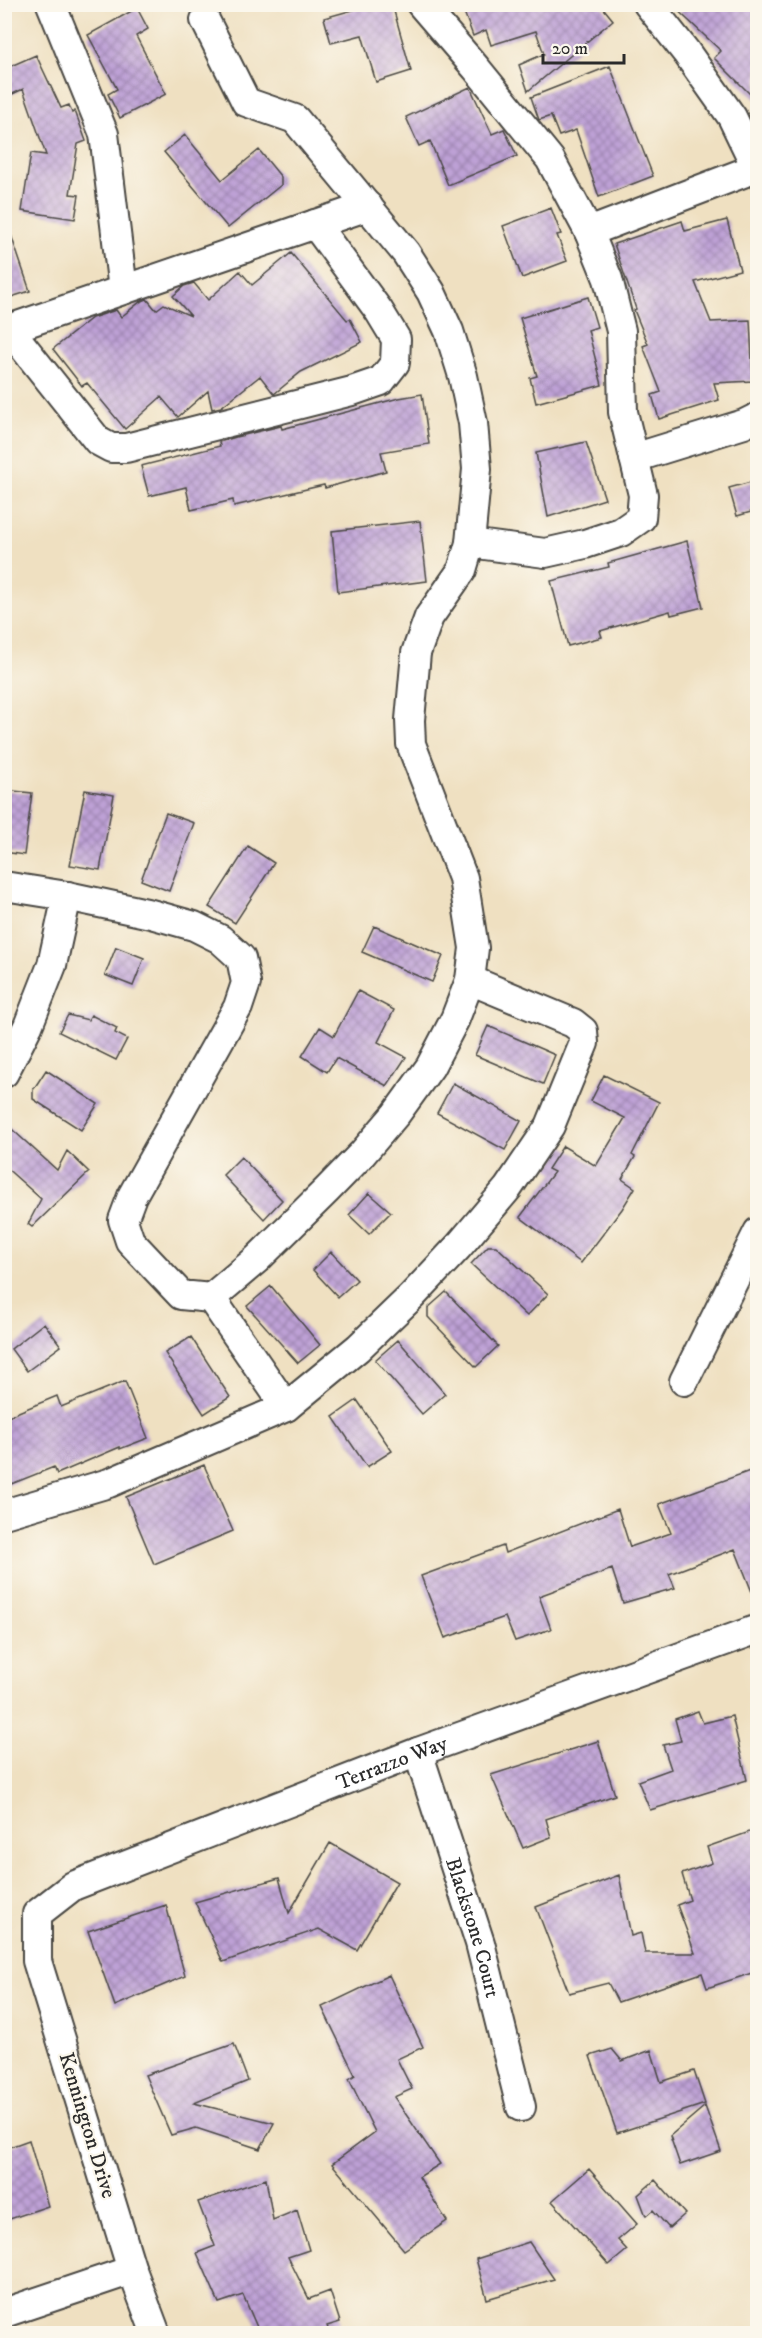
<svg xmlns="http://www.w3.org/2000/svg" width="762" height="2338" font-family="'IM FELL DW Pica',serif">
<defs>
<pattern id="building-cross-hatch" width="8" height="8" patternUnits="userSpaceOnUse" patternTransform="scale(1.5)"><rect width="8" height="8" fill="#bea1d6"/><path d="M0 0l8 8M0 8l8-8" fill="none" stroke="#9b83ae"/></pattern>
</defs>
<rect width="100%" height="100%" fill="#fbf7ec"/>
<filter id="ink" filterUnits="userSpaceOnUse"><feTurbulence type="fractalNoise" baseFrequency=".0167" numOctaves="2"/><feDisplacementMap in="SourceGraphic" scale="12" xChannelSelector="R" yChannelSelector="G"/><feConvolveMatrix kernelMatrix="1 2 1 2 8 2 1 2 1" color-interpolation-filters="sRGB"/></filter>
<filter id="wash" filterUnits="userSpaceOnUse"><feTurbulence type="fractalNoise" baseFrequency=".008" numOctaves="4" result="noise"/><feDisplacementMap in="SourceGraphic" scale="24" xChannelSelector="R" yChannelSelector="G"/><feGaussianBlur stdDeviation="1.35" result="paint"/><feColorMatrix in="noise" values="0 0 0 0 0 0 0 0 0 0 0 0 0 0 0 0 0 1.4 0 .05"/><feComposite in="paint" operator="in"/></filter>
<g filter="url(#wash)">
<rect width="100%" height="100%" fill="#efe0c1"/>
<g id="blocks">
<!-- building -->
<path fill="url(#building-cross-hatch)" d="M374,4h18l19,67 -35,11 -14,-47 -31,8 -7,-25z
M483,4h117l13,16 -85,71 -9,-26 25,-11 -8,-23 -45,14 -5,-15 -13,6 -9,-24z
M671,4h87v98l-44,-44 7,-7z
M137,8l11,21 -12,7 30,58 -46,24 -12,-24 9,-5 -29,-54z
M36,55l25,53 8,-3 3,8 3,-2 11,30 -8,3 -8,50 9,1 -4,24 -53,-8 9,-58 15,2 -23,-66 -19,9v-29z
M610,66l43,110 -54,21 -23,-67 -17,6 -8,-20 -12,4 -8,-23z
M470,87l22,47 12,-5 13,27 -69,29 -18,-44 -11,5 -13,-29z
M185,135l37,45 37,-30 22,27v8l-53,43 -64,-76z
M551,208l10,26 -4,1 10,26 -45,17 -19,-52z
M727,220l13,50 -45,12 16,40 39,-2 3,61 -39,2 5,17 -60,19 -7,-24 9,-3 -18,-46 5,-2 -14,-34 2,-1 -22,-65 68,-23 3,10z
M9,229l21,62 -25,8v-69z
M291,253l56,67 3,-1 12,23 -61,30 -27,22 -14,-18 -39,31 -9,2 -4,-18 -30,26 -17,-20 -36,32 -38,-46 -5,3 -29,-37 39,-31 24,-8 5,7 19,-15 7,-3 9,11 8,-6 27,12 -18,-20 11,-10 10,-3 14,17 32,-29 12,14z
M588,297l9,30 -9,3 14,55 -66,18 -6,-25 7,-2 -17,-58z
M422,394l7,50 -48,8 5,19 -61,17 -1,-3 -90,21 -1,-6 -42,10 -5,-23 -37,9 -8,-30 79,-20 -1,-4 17,-5 45,-11 1,3 117,-31z
M586,442l19,57 -57,18 -12,-64z
M758,480v30l-21,6 -8,-28z
M420,521l7,60 -89,11 -6,-61z
M687,541l16,66 -32,8 -1,-4 -70,20 2,6 -34,9 -17,-65 58,-14 -1,-4z
M4,790l28,3 -8,62 -20,-3z
M85,790l29,5 -14,75 -30,-5z
M166,813l28,10 -25,68 -28,-11z
M248,846l26,17 -39,60 -26,-16z
M374,926l69,30 -11,26 -70,-30z
M116,947l28,11 -11,28 -28,-11z
M358,991l36,19 -16,32 28,15 -19,29 -51,-28 -9,14 -25,-16 18,-29 14,9z
M68,1015l20,5 3,-5 26,13 -2,5 12,6 -11,21 -57,-28z
M488,1026l67,29 -12,29 -68,-29z
M46,1070l52,34 -17,26 -48,-31v-9z
M604,1075l55,27 -27,53 3,2 -13,22 13,9 -13,21 -41,54 -61,-46 34,-45 -6,-3 15,-23 33,20 29,-48 -34,-17z
M453,1083l68,38 -16,29 -68,-37z
M4,1122l53,48 10,-19 22,21 -57,55 -4,-3 13,-25 -37,-33z
M241,1157l41,43 -18,19 -41,-44z
M369,1193l22,19 -22,22 -20,-19z
M488,1246h8l52,48 -21,22 -56,-52z
M331,1252l26,28 -19,17 -25,-27z
M271,1286l49,59 -22,18 -51,-57z
M446,1292l52,54 -22,21 -48,-50v-9z
M44,1323l17,23 -34,25 -16,-22z
M191,1337l39,60 -26,17 -39,-61z
M398,1340l47,54 -23,20 -47,-54z
M125,1381l23,57 -28,11v-2l-63,27 -3,-7 -50,20v-69l53,-22 4,11z
M357,1400l35,51 -25,16 -34,-50z
M204,1465l29,66 -79,33 -28,-67z
M758,1468v134h-2l-21,-53 -66,25 6,14 -52,15 -11,-34 -73,27 12,33 -36,12 -10,-24 -60,21 -24,-62 82,-30 2,7 113,-44 12,38 41,-14 -12,-29z
M698,1711l5,12 29,-7 15,64 -97,30 -12,-29 33,-12 -8,-24 18,-4 -6,-22z
M598,1741l17,54 -69,24 5,18 -28,11 -32,-73z
M758,1829v142l-51,17 -5,-15 -84,29 -10,-19 -39,10 -33,-86 83,-32 12,61 10,-3 4,20h50l-18,-48 13,-5 -8,-26 30,-11 -5,-16z
M330,1843l67,39 -40,68 -38,-21 -96,33 -28,-60 84,-24 10,35z
M166,1905l19,71 -70,30 -27,-75z
M389,1975l34,72 -26,12 15,30 -18,8 46,67 -21,13 28,44 -43,29 -72,-86 43,-32 -26,-53 6,-4 -33,-68z
M234,2044l14,37 -54,22 80,20 -14,26 -64,-21 -25,7 -26,-60z
M612,2049l10,12 29,-11 10,32 33,-11 11,33 -88,29 -27,-77z
M705,2106l16,45 -41,14 -10,-29z
M29,2140l19,66 -44,15v-72z
M589,2169l48,55 -19,16 9,10 -18,15 -57,-64z
M266,2179l7,41 24,-10 12,40 -21,7 21,42 21,-8 10,31 -13,4 3,8h-70l-17,-39 -24,8 -22,-50 18,-7 -17,-44z
M655,2180l30,34 -16,14 -16,-18 -7,6 -8,-21z
M529,2242l25,37 -67,20 -11,-40z"/>
</g>
</g>
<g filter="url(#ink)">
<use href="#blocks" fill-opacity="0" stroke="#484642" stroke-width="1.5"/>
<g fill="none" stroke-linecap="round" stroke-linejoin="round">
<!-- minor casing -->
<g stroke="#484642" stroke-width="32">
<g id="minor">
<path d="M51,4l53,130 19,156"/>
<path d="M421,4l55,64 74,91 39,73 19,47 13,52 2,81 20,83 -2,23 -20,14 -36,12 -40,9 -75,-10"/>
<path d="M648,4l38,48 46,65 26,54"/>
<path d="M589,232l167,-64"/>
<path d="M4,328l5,1 359,-123"/>
<path d="M9,329l89,112 13,7h15l226,-57 29,-10 14,-18 1,-24 -17,-28 -64,-87"/>
<path d="M634,458l110,-34 14,-7"/>
<path d="M4,886l63,10 84,18 43,12 26,13 21,19 5,25 -8,24 -106,189 -9,24 7,21 51,54 30,3 46,-39 70,-69 35,-36 34,-40 34,-47 25,-48 15,-39 4,-32 -11,-70 -52,-134 -1,-24 6,-67 13,-36 33,-47 8,-27 7,-74 -4,-46 -10,-47 -14,-45 -18,-39 -25,-39 -111,-134 -49,-17 -41,-82"/>
<path d="M4,1073l24,-47 24,-61 15,-69"/>
<path d="M211,1298l75,109"/>
<path d="M684,1381l74,-149"/>
<path d="M4,1514l105,-31 177,-76 72,-59 54,-52 46,-49 50,-59 42,-62 34,-83 -1,-12 -10,-8 -103,-43"/>
<path id="s1" d="M418,1752l62,191 41,164"/>
<path d="M4,2313l128,-43"/>
<path id="s2" d="M156,2334l-24,-64 -95,-309v-47l36,-28 345,-134 340,-123"/>
</g>
</g>
<!-- minor -->
<use href="#minor" stroke="#fff" stroke-width="28"/>
</g>
</g>
<g text-anchor="middle" stroke-width="4.5" stroke-linejoin="round" paint-order="stroke">
<!-- street labels -->
<g font-size="21" fill="#2b2b2b" stroke="#fbf7ec">
<text dy="7" stroke="none"><textPath href="#s2" startOffset="826">Terrazzo Way</textPath></text>
<text dy="7" stroke="none"><textPath href="#s1" startOffset="184">Blackstone Court</textPath></text>
<text transform="translate(88 2125) rotate(73)" y="7">Kennington Drive</text>
</g>
</g>
<!-- margin -->
<rect width="762" height="2338" fill="none" stroke="#fbf7ec" stroke-width="24"/>
<!-- scale -->
<path d="M543 54v9h81v-9" fill="none" stroke="#2b2b2b" stroke-width="3"/>
<text x="552" y="54" font-size="18" fill="#2b2b2b" stroke="#fbf7ec" stroke-width="4.5" paint-order="stroke">20 m</text>
</svg>
